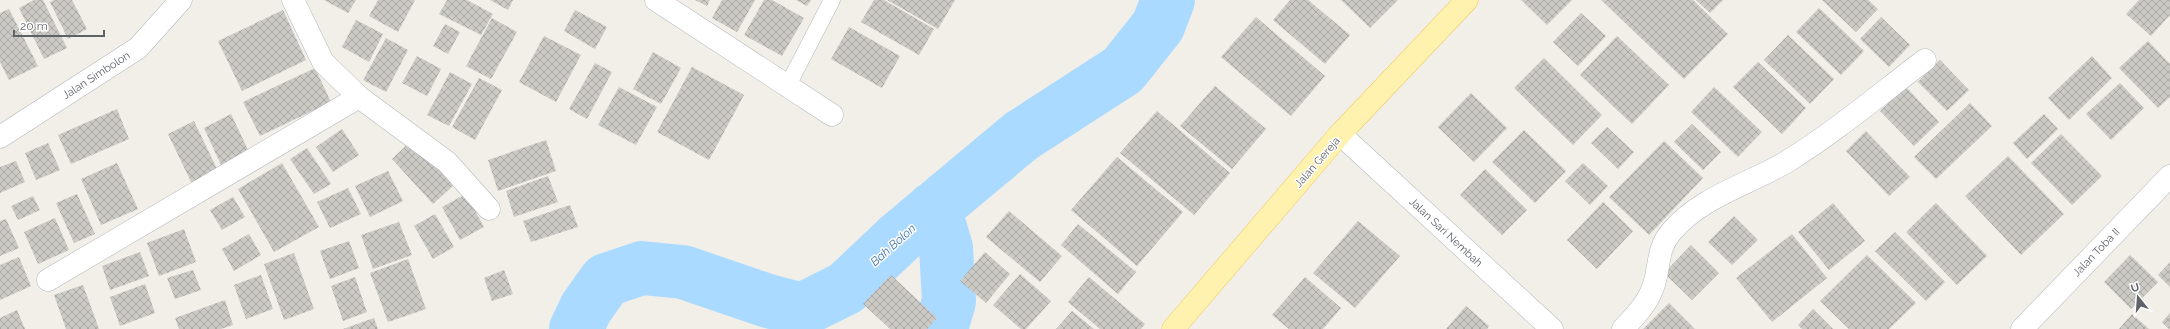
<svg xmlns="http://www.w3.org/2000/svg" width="2170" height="329" font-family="Raleway,sans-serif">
<defs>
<pattern id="building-cross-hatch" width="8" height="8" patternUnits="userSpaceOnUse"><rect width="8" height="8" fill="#cccac5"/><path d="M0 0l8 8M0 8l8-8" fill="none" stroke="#a9a8a4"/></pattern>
</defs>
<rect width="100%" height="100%" fill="#f1efe8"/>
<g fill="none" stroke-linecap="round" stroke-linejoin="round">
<!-- river -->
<path stroke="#aadaff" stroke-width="54" d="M934,208l12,40 3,53 -8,28
M576,329l10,-21 20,-28 36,-12 41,4 82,28 37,10 44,-22 54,-51 121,-101 102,-66 35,-44 10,-26"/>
</g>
<!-- building -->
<path fill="url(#building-cross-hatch)" d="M34,0h9l24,48 -23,11 -25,-51z
M54,0h18l15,29 -19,10 -18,-37z
M324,0h32l-8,13z
M378,0h37l-17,32 -29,-16z
M447,0h20l26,14 -12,21 -42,-21z
M490,0h23l-5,10z
M695,0h15l-3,6z
M722,0h33l-18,32 -25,-14z
M764,0h8l32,18 -22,38 -38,-21z
M796,0h15l-4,6z
M874,0h10l50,29 -15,26 -58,-33z
M887,0h68l-17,29z
M1290,0h18l42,35 -25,29 -52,-44z
M1341,0h57l-28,28z
M1521,0h51l-25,25z
M1601,0h92l35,34 -44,45z
M1696,0h27l-13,13z
M1822,0h46l10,9 -22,23z
M2139,0h31v15l-19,21 -25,-22z
M1819,8l45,43 -23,24 -45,-43z
M9,9l29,57 -29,14 -9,-18v-49z
M283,10l23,50 -64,31 -24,-50z
M575,10l32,17 -12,22 -31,-18z
M1581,13l25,23 -28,30 -25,-24z
M1256,17l69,59 -34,40 -70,-59z
M1881,17l29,28 -21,22 -29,-28z
M492,18l25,14 -26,47 -25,-13z
M356,20l27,14 -14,28 -27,-15z
M445,24l15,8 -12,22 -15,-8z
M849,27l51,29 -18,32 -51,-29z
M1788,35l46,44 -24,25 -46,-44z
M544,36l37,19 -25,47 -37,-20z
M1617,36l52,49 -37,39 -52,-49z
M386,38l22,12 -22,42 -23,-12z
M2148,41l22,23v33l-12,11 -39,-40z
M653,52l28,16 -20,36 -28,-15z
M417,56l24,13 -14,27 -25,-13z
M2092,56l20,22 -43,42 -21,-22z
M1544,58l58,57 -29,30 -59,-57z
M1940,60l29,30 -22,21 -29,-29z
M1758,62l48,46 -24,26 -49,-47z
M595,63l17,9 -25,47 -18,-10z
M692,67l52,28 -35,65 -52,-28z
M315,68l16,34 -71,34 -17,-34z
M450,72l22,12 -23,42 -22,-11z
M479,78l23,12 -27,50 -23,-13z
M2120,83l24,25 -33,32 -25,-26z
M1215,86l51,43 -34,40 -52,-43z
M619,87l38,20 -21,38 -38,-20z
M1714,87l48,45 -24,25 -47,-45z
M1906,87l33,35 -25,24 -34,-35z
M1471,93l36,35 -33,34 -36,-35z
M1970,103l22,23 -56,53 -22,-22z
M117,109l12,30 -58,25 -13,-29z
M1157,111l73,62 -36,42 -74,-62z
M231,114l18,38 -28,13 -17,-37z
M2044,114l14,15 -31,30 -14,-16z
M194,121l24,50 -26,13 -24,-50z
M1692,124l29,28 -18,18 -29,-28z
M1607,127l27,25 -16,17 -27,-26z
M342,129l17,26 -26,17 -17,-25z
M1524,130l42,41 -31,32 -43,-41z
M1866,131l44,46 -21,19 -43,-45z
M2061,134l41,42 -30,29 -41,-42z
M412,140l42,45 -21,19 -41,-45z
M546,140l10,31 -58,20 -10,-31z
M1664,141l39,37 -54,57 -40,-38z
M48,143l12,27 -24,10 -11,-27z
M307,148l24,36 -17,10 -24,-35z
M2008,156l56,58 -43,41 -56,-59z
M1117,157l66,55 -46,54 -66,-56z
M16,161l9,21 -25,11v-26z
M117,163l21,46 -37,16 -20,-46z
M282,163l37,64 -45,25 -36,-63z
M1583,163l25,23 -18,19 -25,-24z
M1485,169l42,41 -25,25 -42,-40z
M388,171l15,30 -33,16 -15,-31z
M548,176l10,26 -44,15 -8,-26z
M348,188l13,26 -31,14 -13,-26z
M77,194l18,40 -21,9 -18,-40z
M466,194l18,33 -24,13 -18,-33z
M33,196l7,14 -22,10 -7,-14z
M233,197l12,20 -23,13 -12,-20z
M1603,202l30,29 -36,38 -30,-29z
M1833,203l32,38 -36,29 -31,-38z
M1936,203l51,53 -30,29 -51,-53z
M570,205l8,22 -47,15 -8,-21z
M1009,211l53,45 -22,26 -54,-45z
M435,214l19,33 -21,12 -19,-33z
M1734,216l24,24 -26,25 -24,-23z
M55,218l14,32 -31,14 -14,-32z
M6,219l13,29 -19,8v-35z
M1358,221l42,35 -45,52 -42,-35z
M399,222l13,33 -39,14 -12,-34z
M1078,224l58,48 -18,22 -57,-49z
M184,229l12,33 -37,14 -12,-33z
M1895,232l50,50 -19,19 -51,-50z
M249,234l12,21 -27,16 -12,-22z
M1792,234l35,44 -55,44 -36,-44z
M349,241l10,27 -29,11 -10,-28z
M1691,245l28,28 -27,27 -28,-27z
M140,252l9,24 -39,14 -8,-24z
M985,252l25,22 -24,29 -26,-22z
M294,253l20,56 -30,11 -20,-56z
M1867,255l49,48 -27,26h-40l-29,-28z
M2130,255l28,27 -27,27 -27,-27z
M19,257l12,29 -31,14v-35z
M408,259l18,50 -38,13 -18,-49z
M2170,262v25l-12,-12z
M193,270l8,20 -26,9 -8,-21z
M504,270l9,24 -21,7 -8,-23z
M1020,274l31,27 -25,28h-5l-28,-24z
M261,275l12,34 -27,10 -12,-34z
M891,275l46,43 -10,11h-37l-27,-25z
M355,277l12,35 -24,9 -12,-35z
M1089,277l56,47 -4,5h-41l-32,-27z
M1305,277l36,31 -18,21h-34l-17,-14z
M145,284l10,29 -35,13 -10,-29z
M83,285l16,44h-33l-12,-34z
M225,300l8,25 -12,4h-42l-4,-11z
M1669,303l26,26h-52z
M1466,306l23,20 -2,3h-41z
M1813,309l20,20h-31l-4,-4z
M17,310l8,19h-25v-11z
M1072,311l22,18h-38z
M2170,313v16h-1l-7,-7z
M2132,314l17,15h-30z
M374,318l4,11h-35z"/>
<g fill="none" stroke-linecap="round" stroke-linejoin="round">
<!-- lane casing -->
<g stroke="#b5b8bc" stroke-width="17">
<path id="lane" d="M787,87l45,-87"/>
</g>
<!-- street casing -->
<g stroke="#b5b8bc" stroke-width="23">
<path id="street" d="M293,0l30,62 36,35 88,65 42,47
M656,0l176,115
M1340,134l212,195
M0,137l138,-89 43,-48
M48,280l311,-183
M1623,329c11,-12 23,-24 29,-39 9,-21 3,-40 20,-59 30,-35 78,-47 116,-70 48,-30 92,-67 137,-101
M2022,329l148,-153"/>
</g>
<!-- primary casing -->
<g stroke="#f2c960" stroke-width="23">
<path id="primary" d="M1173,329l167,-195 127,-134"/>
</g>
<!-- lane -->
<use href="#lane" stroke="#fff" stroke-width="16"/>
<!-- street -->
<use href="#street" stroke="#fff" stroke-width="22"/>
<!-- primary -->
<use href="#primary" stroke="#fff2af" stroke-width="22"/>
</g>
<g text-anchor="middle" stroke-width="3" stroke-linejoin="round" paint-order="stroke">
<!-- street labels -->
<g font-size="11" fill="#5f6368" stroke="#fff">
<text transform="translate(96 75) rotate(-33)" y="4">Jalan Simbolon</text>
<text transform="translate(1317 162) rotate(-49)" y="4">Jalan Gereja</text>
<text transform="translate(1446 232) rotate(43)" y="4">Jalan Sari Nembah</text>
<text transform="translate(2096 252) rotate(-46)" y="4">Jalan Toba II</text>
</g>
<!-- water labels -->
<g font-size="12" font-style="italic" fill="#4174aa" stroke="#fff">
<text transform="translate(893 245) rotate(-42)" y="4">Bah Bolon</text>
</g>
</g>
<!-- north arrow -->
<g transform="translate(2138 297) rotate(343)" stroke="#ffffff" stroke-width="3" paint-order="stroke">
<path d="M0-3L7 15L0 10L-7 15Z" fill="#5f6368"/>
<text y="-6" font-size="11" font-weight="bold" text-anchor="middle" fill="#5f6368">U</text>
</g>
<!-- scale -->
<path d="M14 30v6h90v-6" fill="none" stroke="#5f6368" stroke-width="2"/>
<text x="20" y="30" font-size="12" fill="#5f6368" stroke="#ffffff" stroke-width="3" paint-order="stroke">20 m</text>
</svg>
